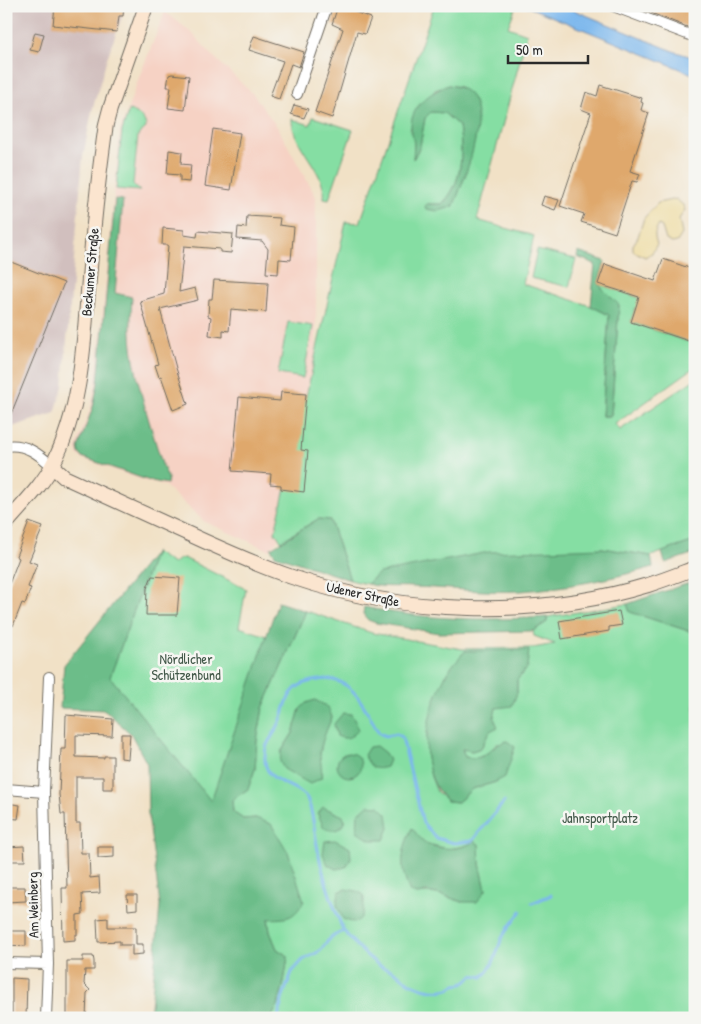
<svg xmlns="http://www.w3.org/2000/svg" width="701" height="1024" font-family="'Patrick Hand',sans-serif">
<rect width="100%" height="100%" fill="#f6f6f2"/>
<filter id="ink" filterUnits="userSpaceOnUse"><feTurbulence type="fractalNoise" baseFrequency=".02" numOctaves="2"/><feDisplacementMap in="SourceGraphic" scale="10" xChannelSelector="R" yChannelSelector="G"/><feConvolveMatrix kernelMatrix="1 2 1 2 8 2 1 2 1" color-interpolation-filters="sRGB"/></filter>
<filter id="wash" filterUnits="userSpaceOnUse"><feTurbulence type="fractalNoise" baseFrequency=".0096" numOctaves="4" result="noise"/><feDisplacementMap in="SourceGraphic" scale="20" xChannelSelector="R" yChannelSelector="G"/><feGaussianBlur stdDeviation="1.12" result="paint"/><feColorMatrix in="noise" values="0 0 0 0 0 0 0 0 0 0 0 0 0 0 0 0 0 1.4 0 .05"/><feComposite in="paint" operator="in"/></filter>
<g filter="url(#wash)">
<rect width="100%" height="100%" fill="#f1e1c6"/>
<!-- built -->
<path fill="#f6d2c4" d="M165,12l25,19 24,26 39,37 25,34 38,69v194l-8,112 -39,47 -64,-28 -40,-36 -18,-4 -66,-24 -4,-4 -1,-7 15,-40 5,-24 24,-252 18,-51z"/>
<!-- industrial -->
<path fill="#d1bfbe" d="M6,6h120l-19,52 -15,53 -9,45 -20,230 -8,27 -49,16z"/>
<!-- green -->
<path fill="#85dea3" stroke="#588467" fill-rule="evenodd" d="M434,6h82l-8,21 19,7 -50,186 57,16 -11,48 68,22 18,9 -7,101h9l8,-111 -21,-21 42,14 -3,10h-2l-4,14 64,22v23l-80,57 5,6 75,-51v162l-44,15 -49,-8 -223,25 -12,11 -17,-4 -20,-60 -12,-1 -37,22 -6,-9 71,-310 14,1zM449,85l11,2 6,87 -13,33 -25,-3h14c21,-20 21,-52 17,-78l-15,-13 -13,-1 -6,6 -5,28 -6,12v-18l-4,-11 25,-39z
M129,110c9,3 17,8 17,18l-8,7 -5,49 7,7 -24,-2 6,-58z
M313,117l40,13 -24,69 -5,-1c3,-26 -33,-53 -32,-79l18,6z
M537,250l39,9 -7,28 -38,-9z
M288,322l25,4 -10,52 -25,-4z
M155,552l18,12 6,-5 5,-1 62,31 -7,38 28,9 -56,166 -101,-125z
M627,604l3,8 65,21v385h-424c11,-18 14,-41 17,-62l-11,-7 -7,-17 -14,-114 -13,1 -10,-7 -1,-13 16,-10 7,-20 2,-29 6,-32 43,-97 66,22 90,16 71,-1 22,-4 -21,-8 -1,-5 14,-9v-5zM465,651l62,16 -10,13v13l-21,15 -6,23 -9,17 -9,3 -10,-3 3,9c17,3 21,-3 33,-14l-2,39 -24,7 -14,13 -11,-1 -10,-9 -6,-15 -4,-19v-26l19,-58zM300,709l32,8 -9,20 -3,18 -39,-3 12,-19zM425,843l22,6 31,-5 2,20 6,26 -24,12c-15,-6 -28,-11 -45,-8z"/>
<!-- forest -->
<path fill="#6cbd89" stroke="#4c745a" d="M449,85c8,2 15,3 21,10 20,23 -7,87 -17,112l-16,4 -11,-2 -1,-3 2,-2h15c21,-20 21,-52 17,-78l-15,-13 -13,-1 -6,6 -5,28 -7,13c0,-6 2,-13 0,-20 0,-4 -2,-7 -2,-12 0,-21 19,-35 38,-42z
M115,199l8,1 -8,93 17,4c-1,16 -2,33 0,50 5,40 19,79 30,117l6,14 -1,6 -20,-4 -65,-23 -3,-4 -1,-5 15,-41 5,-24z
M578,252l27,9 -7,23 21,21 -8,111h-9l7,-101 -18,-9 4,-42 -18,-7z
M318,519l12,1 20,60 -75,-25 -4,-7z
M695,541v12l-30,10 -3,-11z
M602,548l49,8 2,11c-41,12 -90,21 -132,24 -36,2 -72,-3 -108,-4 -17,-1 -29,1 -46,-3l12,-11 110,-21z
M155,552l-45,125 101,124 67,-199 28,9 -43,97 -6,32 -2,29 -7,20 -16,11 1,12 10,7 13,-1 15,6 17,28 16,49c-11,19 -17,17 -36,18l2,13 7,17 11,7c-3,21 -6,44 -17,62h-121l10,-113 -12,-91 -1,-50 -16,-30 -26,-24 -45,-2 4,-43z
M695,581v52l-65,-21 -3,-8z
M364,607c61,13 122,14 183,10v5l-14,9 -94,2 -63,-10 -8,-3 -5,-6z
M529,650l-2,17 -10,13v13l-5,13 -16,2 -2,10 4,9 -8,4 -9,17 -9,3 -10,-2 3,8c23,5 23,-11 42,-16l8,6 -10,30 -9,5 -24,7 -14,13 -11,-1c-33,-32 -21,-90 -1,-126 5,-9 12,-16 19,-24z
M315,700l13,7 4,10c-5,12 -10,23 -12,36 0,9 3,17 1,25l-11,6 -26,-15 -4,-7 1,-10 12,-19 7,-24 6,-6z
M343,713l8,1 5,9 2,7c-7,8 -12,10 -21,6l-3,-12z
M376,746l9,7 4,7 -3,7c-14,4 -15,0 -22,-12l5,-8z
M337 765a12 12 0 1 1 24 0a12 12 0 1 1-24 0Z
M368,805l11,1 8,8 2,14 -5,12h-14l-13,-9 1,-17z
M323,807l20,9 2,6c-6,9 -12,10 -21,6l-6,-14z
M412,828c4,5 9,12 14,15 14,7 35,8 48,-2l5,3 1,20 6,26 -9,12h-15l-20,-7 -15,-3 -10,2 -7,-2c-11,-24 -9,-41 2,-64z
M335,840l15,8 1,10 -5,9 -10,2 -8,-4 -5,-11 2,-13z
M345,889l12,2 7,4c0,16 0,34 -21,24l-6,-14 2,-13z"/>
<!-- sand -->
<path fill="#eeda9e" stroke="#8c8264" d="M676,199l7,6 2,5 -6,9 3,15 -5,8 -5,1 -6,-3 -4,-13 -3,-2c-5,6 -5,11 -2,19l-5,9 -7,4 -12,-6v-6l5,-8 6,-19 14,-15z"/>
<!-- water -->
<path fill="#7bb7ed" stroke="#53718c" d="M526,6h38l109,45 22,7v17z"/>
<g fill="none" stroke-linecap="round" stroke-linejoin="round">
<!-- stream -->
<path stroke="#7bb7ed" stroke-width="3" d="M504,802l-32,39 -18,2 -18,-5 -13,-15 -21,-86 -5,-3 -11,2 -7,-3c-14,-24 -26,-59 -60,-53 -9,1 -18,3 -24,9 -10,9 -10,24 -16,35 -7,16 -15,17 -14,37 2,23 29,22 41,36 6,8 9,37 11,48 4,24 12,49 21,72 2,4 3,10 6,14 7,10 27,30 38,36 4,2 8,2 11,4 6,3 10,8 15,11 12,6 28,11 40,7 3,-1 5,-3 7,-4 2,-1 5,0 7,-1 10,-4 7,-12 20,-7 13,-11 14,-25 20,-39 5,-10 13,-18 19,-27
M532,903l19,-8
M278,1018l5,-22 9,-24 11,-12 17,-9 11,-14 13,-6"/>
</g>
<g id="blocks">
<!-- building -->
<path fill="#dfa86c" d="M55,6h69l-1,10h-4l-2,16 -64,-7z
M338,6h19l-2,6 16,6 -6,16 -8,-2 -25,86 -17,-6 28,-83 -11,-5z
M633,6h62v24z
M35,32l9,2 -5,18 -9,-2z
M254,36l50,16 -5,15 -8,-3 -12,35 -9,-3 13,-35 -34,-11z
M172,74l17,2 -4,34 -17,-2 3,-21h-4l2,-12z
M600,85l42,13 -1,4 2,1 -2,7 8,3 -19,58 10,3 -3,8 -5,-1 -17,52 -34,-11 3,-8 -24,-8 31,-93 -10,-4 5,-17 11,4z
M294,105l14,4 -4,9 -13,-4z
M213,129l27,4 -9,57 -26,-4z
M169,150l13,2 -1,12 10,1 -2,17 -9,-1v-6l-13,-1z
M544,196l15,4 -4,10 -14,-5z
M247,216l33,2 -1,7 15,2 -3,33 -12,-1 -1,15 -12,-1 2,-24 -6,-8 -25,-2 1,-12 8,1z
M163,228l21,2v5l13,2 1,-6 35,3 -2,19 -11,-1v-3l-36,-3 -5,46 16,-4 3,12 -38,9 16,59 12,36 -15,6 -12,-34 -2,1 -4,-12 3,-1 -18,-63 24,-7 4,-49h-6z
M663,259l32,11v73l-64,-21 8,-25 -41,-13 7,-20 50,17z
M6,260l58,23 -57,141 -1,-131 4,-9 -4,-1z
M214,280l54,3 -2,29 -35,-3 -2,22 -6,-1v7l-14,-2 2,-18 -3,-1 1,-17h3z
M281,392l25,2 -5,56 7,1 -4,41 -23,-3v-4l-11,-1 1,-10 -39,-3 7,-74 41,4z
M29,522l14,5 -14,34 8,3 -9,23 3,1 -6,16 -3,-1 -9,23 -7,-3v-40l3,1 10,-26 -3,-2z
M152,576l28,2 -3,37h-31l1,-27z
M619,611l3,14 -13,2v4l-47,8 -3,-18z
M66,715l47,4 -1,17 -36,-1v22l28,1v-2h9v33h-10v-12h-27v46h4l1,30h8l1,25 9,-1 1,16 -18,1 1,20 -6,1v20h-2v5l-12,1 -1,-53h5l-2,-74h-4l-2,-20 2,-45h4z
M121,734h9l-2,25 -7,-1z
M6,803l14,2 -2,14 -12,-1z
M24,846l1,15h-19v-14z
M98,847h16v10l-16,1z
M6,887h19l1,14 -20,1z
M127,895h10v14l-9,1z
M108,918v9h28v17h7v10l-11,1v-10h-12v-4l-22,1 -1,-23z
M6,931h20v15l-20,-1z
M83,956h10l1,5v9h-9l-1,14 6,6 -3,3 -1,25h-19v-57h16z
M12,978l15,1 -1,39h-14z"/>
</g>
</g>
<g filter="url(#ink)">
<use href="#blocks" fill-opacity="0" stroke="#706b61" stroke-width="1"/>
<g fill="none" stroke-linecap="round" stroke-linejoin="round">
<!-- minor casing -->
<g stroke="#706b61" stroke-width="12">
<path id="minor" d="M613,6l82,31
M297,94l30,-88
M6,446c19,-3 33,8 46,20
M6,789l38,3
M6,963l42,1
M46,1018l2,-54 -4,-172 5,-115"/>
</g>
<!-- secondary casing -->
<g stroke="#706b61" stroke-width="16">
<path id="secondary" d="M52,466l12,11c47,21 93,43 140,64 29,13 58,26 88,36 111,38 243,42 356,8 16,-5 31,-11 47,-17
M6,524c16,-19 36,-38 47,-60 31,-61 31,-130 37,-197 4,-47 9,-95 16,-143l4,-15 36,-103"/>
</g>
<!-- minor -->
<use href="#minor" stroke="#fff" stroke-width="10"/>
<!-- secondary -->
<use href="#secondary" stroke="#fbe5cf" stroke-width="14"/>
</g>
</g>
<g text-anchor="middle" stroke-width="5" stroke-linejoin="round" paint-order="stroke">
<!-- street labels -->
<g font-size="14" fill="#2b2b2b" stroke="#f6f6f2">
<text transform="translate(90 272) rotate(-85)" y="5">Beckumer Straße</text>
<text transform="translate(363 594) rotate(12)" y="5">Udener Straße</text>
<text transform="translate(33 905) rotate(-91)" y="5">Am Weinberg</text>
</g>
<!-- park labels -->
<g font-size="14" fill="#425849" stroke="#f6f6f2">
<text x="186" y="664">Nördlicher<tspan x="186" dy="16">Schützenbund</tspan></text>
<text x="600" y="823">Jahnsportplatz</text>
</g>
</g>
<!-- margin -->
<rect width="701" height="1024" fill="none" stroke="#f6f6f2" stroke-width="25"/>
<!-- scale -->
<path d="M508 55v8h80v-8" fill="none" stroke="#2b2b2b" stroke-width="2.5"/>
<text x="516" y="55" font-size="15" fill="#2b2b2b" stroke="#f6f6f2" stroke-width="4" paint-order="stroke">50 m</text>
</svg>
